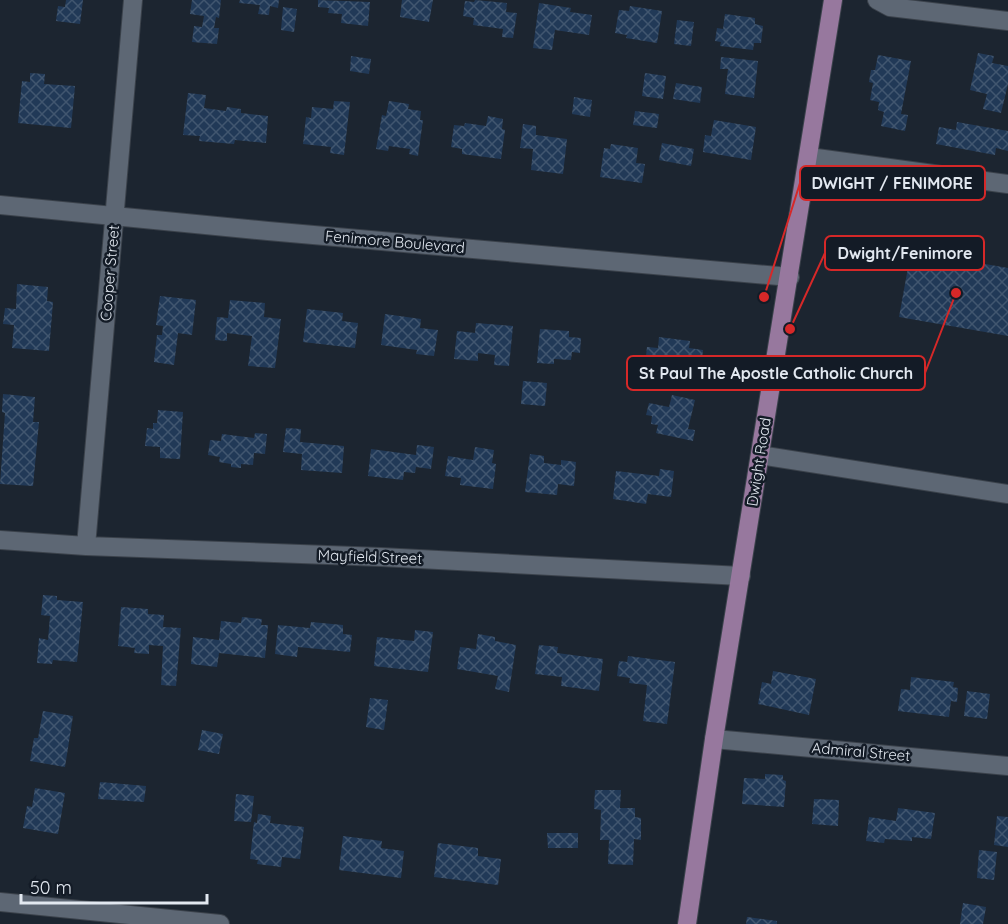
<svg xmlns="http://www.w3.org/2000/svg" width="1008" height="924" font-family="Quicksand,sans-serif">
<defs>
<pattern id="building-cross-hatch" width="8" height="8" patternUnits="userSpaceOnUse" patternTransform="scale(1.5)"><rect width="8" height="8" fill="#213957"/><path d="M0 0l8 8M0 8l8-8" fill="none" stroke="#41566f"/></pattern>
</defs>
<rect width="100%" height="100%" fill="#1c2530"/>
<!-- building -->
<path fill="url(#building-cross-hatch)" d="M66,0h17l-3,24 -24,-3 2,-15 7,1z
M192,0h29l-2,18 -3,-1 -2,11h5l-2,16 -25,-2 2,-16 8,1 2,-11 -14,-2z
M240,0h39l-1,8 -8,-2 -1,9 -11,-1 2,-9 -21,-2z
M318,0l52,2 -2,24 -27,-3 1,-9 -14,-1 1,-5 -11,-1z
M402,0h31l-4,22 -29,-5z
M475,0l32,3 -1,9 11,1 -4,25 -11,-1 1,-8 -30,-4 1,-7 -11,-2 2,-15 9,1z
M539,3l32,5 -1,4 22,3 -3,20 -34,-5 -3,20 -19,-2z
M630,6l32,5 -5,32 -31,-5 1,-3 -12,-2 4,-23 10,1z
M283,7l14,2 -3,23 -13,-2z
M725,14l30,4v6l8,2 -2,17h-7l-1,7 -33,-4 1,-4 -6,-1 2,-13 6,1z
M677,20l17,2 -3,24 -17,-2z
M978,53l16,3 -2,7 16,3v18l-7,29 -18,-4 4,-15 -17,-4z
M878,55l33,6 -10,53 7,1 -3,16 -24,-5 3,-14 -6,-2 1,-8 -9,-2 3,-17 -4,-1 2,-12h4z
M351,56l20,3 -2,15 -19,-3z
M721,57l37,4 -4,37 -29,-4 3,-25h-8z
M30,73l15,1 -1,10 31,2 -4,42 -53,-5 4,-42 8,1z
M645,73l21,3 -3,23 -21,-3z
M676,83l26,4 -2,16 -27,-4z
M188,93l18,2 -2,13 22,3 1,-4 14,2v4l27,3 -2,27 -31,-3 -1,4 -35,-3 1,-5 -17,-1z
M574,97l18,3 -2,17 -18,-3z
M334,101l16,1 -6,53 -14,-2 1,-6 -28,-3 3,-27 5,1 1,-11 21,2z
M389,101l20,3 -1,5 13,2 -1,9h3l-5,36 -9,-2 1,-5 -21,-3 -1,5 -12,-2 6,-34 4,1z
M635,111l24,3 -2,14 -24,-3z
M488,116l15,3 -1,10 3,1 -4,29 -39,-5v-5l-11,-2 3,-22 10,1 1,-3 21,3z
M714,120l42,7 -5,33 -48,-8 2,-17 6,1z
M957,122l51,9v20l-12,-3 -1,7 -59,-11 3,-17 17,3z
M523,124l13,2v9l31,4 -4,35 -32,-4 2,-21 -13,-1z
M662,143l32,6 -3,17 -32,-6z
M611,144l27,4 -2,15 9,1 -3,19 -42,-6 4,-29 6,1z
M911,251l97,17v68l-109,-19z
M17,284l31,3 -1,14 6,1 -4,49 -37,-3 2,-23 -11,-1 2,-16 11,1z
M160,296l36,4 -4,35 -14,-2 -4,32 -20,-3 3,-27h5l1,-9 -7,-1z
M230,300l35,3 -1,14 17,2 -6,49 -27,-2 4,-30 -25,-3v8l-12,-1 2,-23 11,1z
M307,309l36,4 -1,8 16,2 -3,25 -52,-6z
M385,314l36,5 -1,9 18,2 -4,26 -18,-2 1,-4 -36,-5z
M476,323l37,3 -4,40 -15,-1 1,-10 -17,-2v8l-24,-2 3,-28 18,2z
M540,329l29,2v6l12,1 -1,15 -8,-1 -1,8 -17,-1v5l-17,-1z
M659,337l31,4 -1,7 14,2 -3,26 -11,-1 1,-5 -45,-5 2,-18 11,1z
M523,381l24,2 -2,23 -24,-2z
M3,394l32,3 -2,25h6l-6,64 -33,-2 5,-71 -3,-1z
M672,395l23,5 -7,29 7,1 -2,11 -37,-8 2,-8 -7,-1 1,-8 -6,-1 3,-12 20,4z
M158,410l25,2 -3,47 -20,-1v-11l-15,-1 2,-18 6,1v-6h4z
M286,428l15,1 -1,13 44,4 -2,27 -41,-3 1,-16 -19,-2z
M255,433l12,1 -2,20 -11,-1 -1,12 -12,-1v4l-10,-1v-3l-12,-2 1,-5 -12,-2 2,-15 11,1 1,-7 32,4z
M417,445l17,2 -3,22 -15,-2 -1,6 -11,-1 -1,8 -35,-4 3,-27 45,6z
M475,447l19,3 -2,13 4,1 -3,25 -33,-4 1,-7 -16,-2 3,-20 25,4z
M530,454l14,2v7l17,2v-5l15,2 -2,24 -16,-2 -1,11 -32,-3z
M660,469l14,2 -3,26 -23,-3 -2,10 -33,-5 3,-28 43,5z
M43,595l14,1v4l26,2 -6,60 -24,-2 -1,4 -15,-1 2,-25 9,2 2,-24 -9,-1z
M121,607l27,2v5l16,1 -1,12 18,1 -5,58 -15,-1 2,-39 -14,-1v9l-15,-1 1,-5 -17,-2z
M242,617l20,2 -1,6h7l-3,33 -46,-5 -2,14 -26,-3 2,-27 26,3 2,-19 20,2z
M311,622l32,3v9l9,1 -2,17 -52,-5 -1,10 -22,-3 3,-29 32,3z
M415,630l18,2 -5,40 -54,-6 3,-29 37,4z
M478,634l17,3v4l21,4 -7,47 -14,-3 3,-13 -41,-7 3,-22 16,2z
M539,645l19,2 -1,6 46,6 -4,32 -38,-5 1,-9 -27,-3z
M628,656l47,6 -8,62 -24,-3 4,-36 -18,-2 1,-5 -13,-2 2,-15 8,1z
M773,671l43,8 -7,36 -51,-11 4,-22 9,2z
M911,677l43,5 -1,5 5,1 -1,14 -6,-1 -2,16 -51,-6 3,-22 9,1z
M967,691l23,3 -3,25 -23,-3z
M370,698l18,2 -4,30 -18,-3z
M43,711l30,5 -8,51 -35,-6 4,-23h4z
M202,730l21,4 -4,20 -21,-4z
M765,774l18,1v5l3,1 -2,26 -42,-3 2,-26 21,1z
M100,782l46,4 -2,16 -46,-3z
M35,788l30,5 -7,41 -35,-6 4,-22 5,1z
M595,790h26l-1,18h15v9l6,1v22l-7,-1 -1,26 -25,-1 1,-24h-9l1,-30 -7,-1z
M236,794l18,2 -3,26 -17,-1z
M814,799l25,1 -1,26 -26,-2z
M898,808l37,5 -4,26 -19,-2v4l-27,-2 -1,4 -18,-2 3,-24 27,4z
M258,814l13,2 -1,7 34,4 -4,32 -18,-2 -1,10 -24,-3 1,-4 -8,-1 4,-37 3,1z
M997,816l11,1v30l-14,-2z
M547,833h31v15h-30z
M343,836l39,5 -1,7 23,3 -3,27 -62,-8z
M438,843l40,5v8l23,3 -3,26 -64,-8z
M979,850l18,2 -3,28 -17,-2z
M963,903l23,4 -3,17h-23z
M747,917l30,4v3h-31z"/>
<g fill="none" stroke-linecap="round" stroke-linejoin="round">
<!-- minor casing -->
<g stroke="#3b424b" stroke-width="20">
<path id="minor" d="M877,0l13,7 118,14
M809,157l199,27
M0,205l268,26 522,46
M760,455l248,39
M0,540l86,6 295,11 360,19
M86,546l47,-546
M714,739l294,27
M0,902l220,22"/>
</g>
<!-- major casing -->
<g stroke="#3b424b" stroke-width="20">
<path id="major" d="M687,924l27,-185 119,-739"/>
</g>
<!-- minor -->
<use href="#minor" stroke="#5d6774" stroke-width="18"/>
<!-- major -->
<use href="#major" stroke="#97789e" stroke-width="18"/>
</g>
<g text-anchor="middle" stroke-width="5" stroke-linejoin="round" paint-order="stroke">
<!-- street labels -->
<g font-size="15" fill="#e2e8f0" stroke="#131b26">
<text transform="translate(395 242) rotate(5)" y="5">Fenimore Boulevard</text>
<text transform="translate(110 273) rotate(-85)" y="5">Cooper Street</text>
<text transform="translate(759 462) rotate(-81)" y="5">Dwight Road</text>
<text transform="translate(370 557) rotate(2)" y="5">Mayfield Street</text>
<text transform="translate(861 752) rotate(5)" y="5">Admiral Street</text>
</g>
</g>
<!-- callouts -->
<path fill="none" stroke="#d62828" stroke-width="2" d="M764 297L800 183M790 329L825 253M956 293L925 373"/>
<g fill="#d62828" stroke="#131b26" stroke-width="2">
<circle cx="764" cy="297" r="6"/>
<circle cx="790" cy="329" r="6"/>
<circle cx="956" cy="293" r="6"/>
</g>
<g fill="#131b26" stroke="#d62828" stroke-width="2">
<rect x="800" y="166" width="185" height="34" rx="6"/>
<rect x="825" y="236" width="159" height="34" rx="6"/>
<rect x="627" y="356" width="298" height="34" rx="6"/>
</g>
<g font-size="16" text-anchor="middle" font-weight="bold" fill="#e2e8f0">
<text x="892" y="189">DWIGHT / FENIMORE</text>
<text x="905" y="259">Dwight/Fenimore</text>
<text x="776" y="379">St Paul The Apostle Catholic Church</text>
</g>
<!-- scale -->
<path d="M21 894v9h186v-9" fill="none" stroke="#e2e8f0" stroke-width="3"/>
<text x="30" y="894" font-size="18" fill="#e2e8f0" stroke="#131b26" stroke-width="4.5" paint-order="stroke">50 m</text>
</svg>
